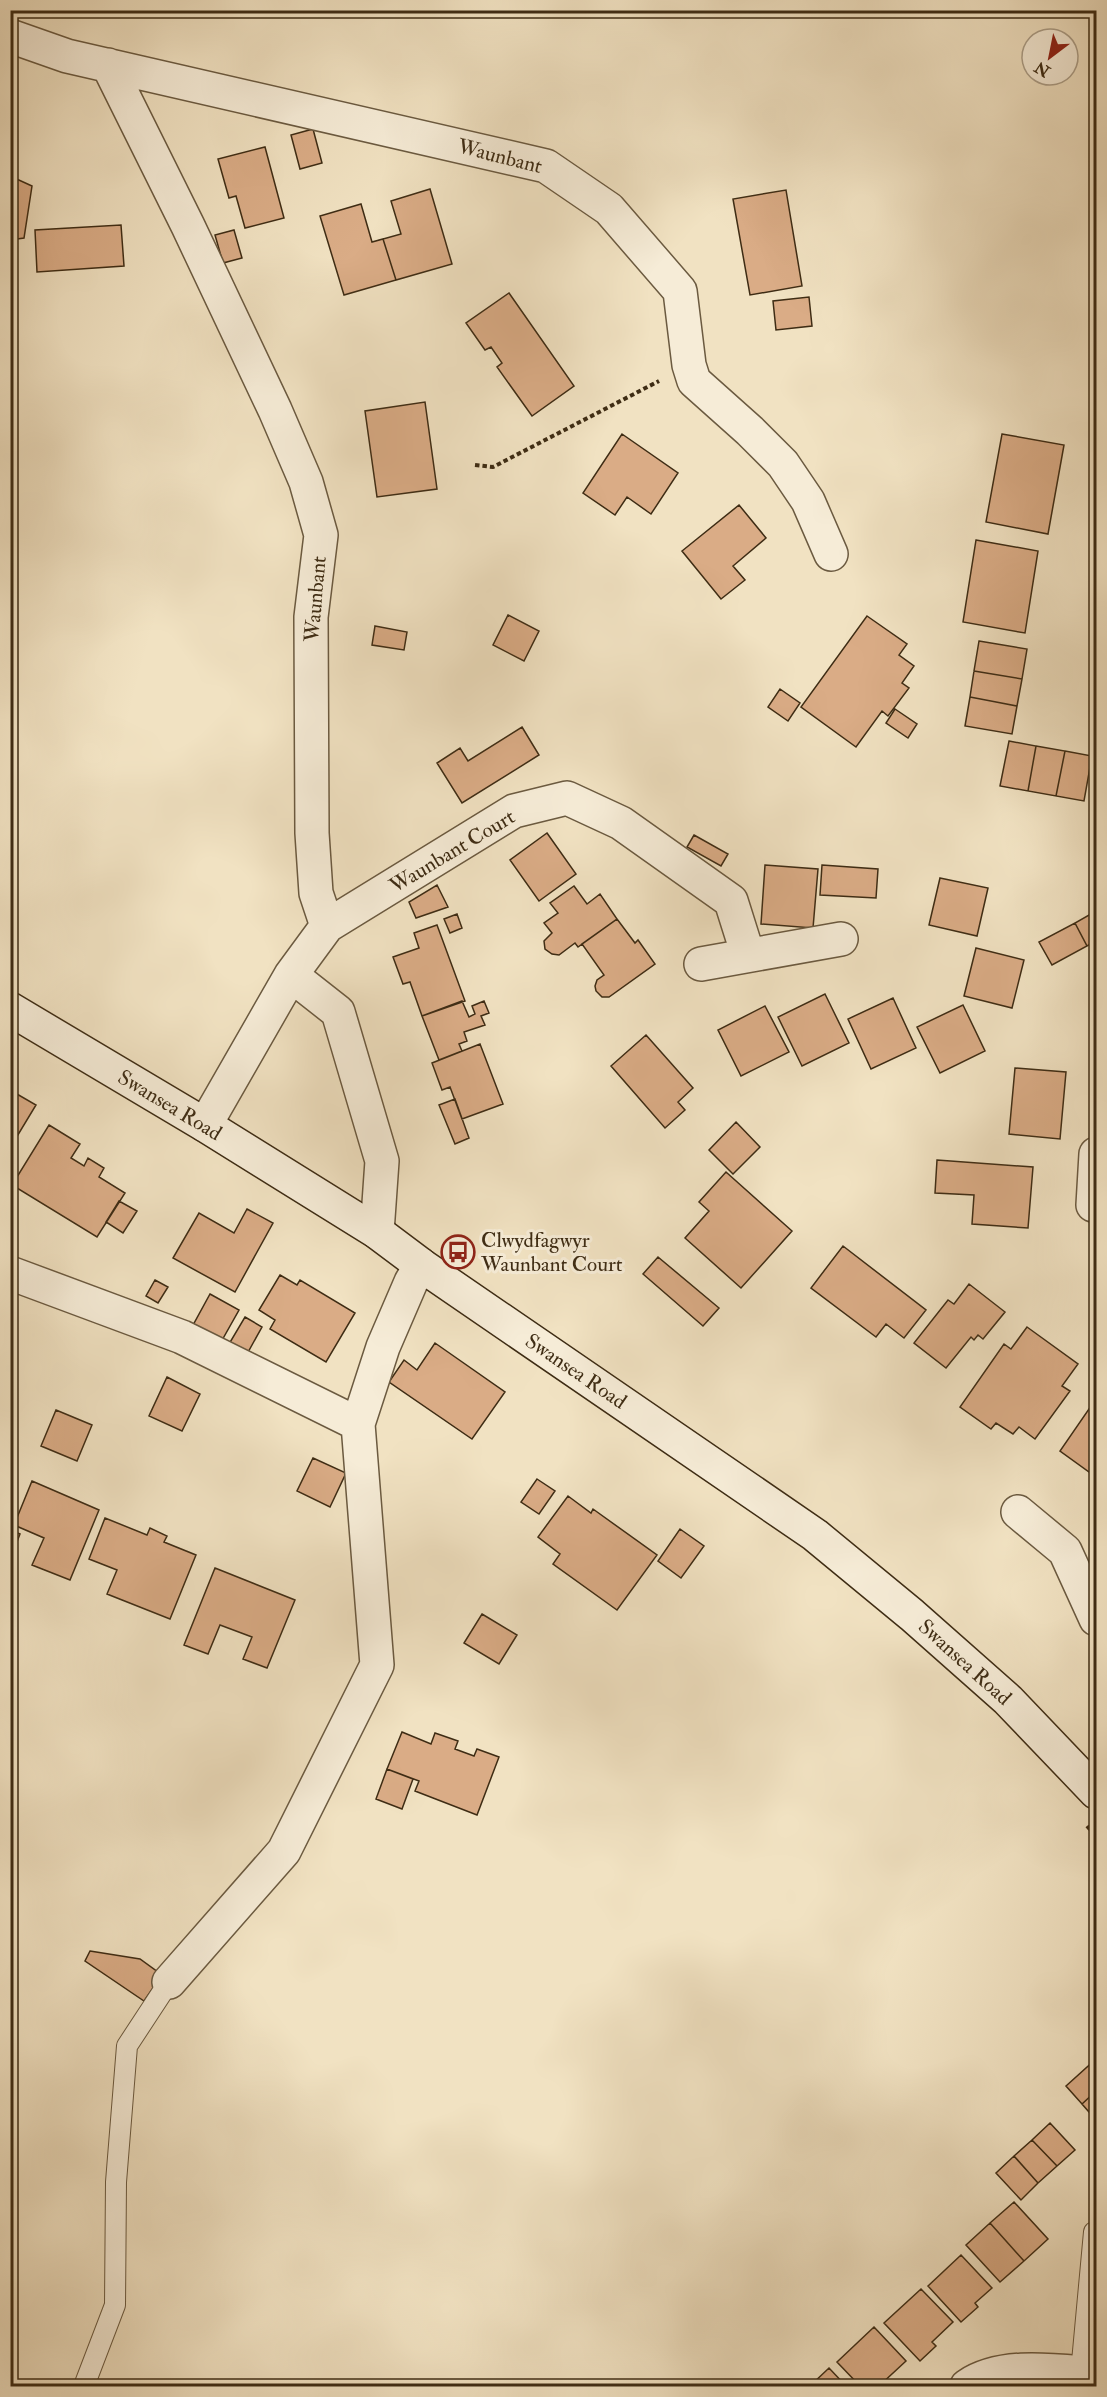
<svg xmlns="http://www.w3.org/2000/svg" width="1107" height="2397" font-family="'IM FELL Double Pica',serif">
<rect width="100%" height="100%" fill="#f1e2c2"/>
<filter id="stains"><feTurbulence type="fractalNoise" baseFrequency=".00333" numOctaves="4"/><feColorMatrix values="0 0 0 0 .2 0 0 0 0 .09 0 0 0 0 .02 0 0 0 .5 -.17"/></filter>
<radialGradient id="worn" r=".72"><stop offset=".6" stop-color="#630" stop-opacity="0"/><stop offset="1" stop-color="#630" stop-opacity=".3"/></radialGradient>
<!-- building -->
<path fill="#daac86" stroke="#3e2c14" stroke-width="1.5" d="M313,129l9,34 -22,6 -9,-34z
M265,147l19,71 -39,10 -9,-32 -7,2 -11,-39z
M10,176l22,10 -8,52 -14,2z
M430,189l22,75 -56,16 -13,-41 18,-5 -10,-33z
M786,190l16,96 -52,9 -17,-96z
M361,204l11,38 11,-3 13,41 -52,15 -24,-79z
M121,225l3,41 -87,6 -2,-42z
M234,230l8,28 -19,5 -8,-28z
M509,293l65,93 -42,30 -35,-49 5,-4 -11,-16 -6,3 -19,-27z
M809,297l3,29 -36,4 -3,-29z
M425,402l12,87 -60,8 -12,-86z
M622,434l56,39 -27,41 -24,-17 -12,18 -32,-22z
M1002,434l62,11 -16,89 -62,-12z
M739,505l27,33 -33,28 12,14 -24,19 -39,-48z
M976,540l62,11 -13,82 -62,-11z
M508,615l31,16 -15,30 -31,-16z
M867,616l40,28 -8,11 15,11 -12,17 7,5 -21,28 -6,-5 -26,36 -55,-40z
M375,626l32,6 -3,18 -32,-5z
M979,641l48,8 -5,30 -48,-8z
M974,671l48,8 -5,27 -47,-9z
M780,689l20,14 -12,18 -20,-14z
M970,697l47,9 -5,28 -47,-8z
M895,709l22,15 -9,14 -22,-15z
M522,727l17,28 -77,48 -25,-40 23,-15 8,13z
M1009,741l27,5 -8,45 -28,-5z
M1036,746l29,5 -9,45 -28,-5z
M1065,751l27,5 -8,45 -28,-5z
M1096,803v37l-6,-2z
M547,833l29,41 -37,27 -29,-41z
M694,835l34,19 -7,12 -34,-19z
M765,865l53,4 -5,59 -52,-4z
M822,865l56,4 -2,29 -56,-3z
M940,878l48,10 -11,48 -48,-11z
M437,885l11,22 -32,11 -7,-16z
M574,886l13,18 13,-10 17,25 -39,28 -3,-4 -16,12 -7,-1 -7,-5 -1,-8 8,-8 -8,-10 14,-10 -8,-10z
M1096,911v30l-9,5 -12,-23z
M457,914l5,14 -12,5 -6,-14z
M617,919l18,24 3,-3 17,24 -46,33h-7l-6,-6 -1,-5 2,-6 7,-5 -22,-31z
M1075,923l12,23 -35,19 -13,-23z
M437,925l28,76 -43,15 -12,-34 -7,2 -10,-27 26,-9 -5,-15z
M976,948l48,12 -12,48 -48,-12z
M825,994l24,49 -47,23 -24,-49z
M893,998l23,50 -45,21 -23,-50z
M462,1001l7,16 6,-3 -3,-8 12,-5 5,12 -8,3 4,9 -21,7 3,9 -8,3 3,7 -23,9 -17,-44z
M963,1005l22,46 -45,22 -23,-46z
M765,1006l24,46 -48,24 -23,-46z
M646,1035l47,53 -15,14 7,8 -20,18 -54,-62z
M480,1044l23,60 -41,15 -12,-32 -8,3 -10,-27z
M1015,1068l51,4 -6,67 -51,-5z
M10,1090l26,15 -26,43z
M455,1099l14,39 -14,6 -16,-39z
M736,1122l24,25 -27,27 -24,-24z
M49,1125l31,19 -9,14 13,8 4,-8 16,10 -5,9 26,16 -28,44 -85,-52z
M937,1160l96,7 -5,61 -56,-4 2,-29 -39,-2z
M726,1172l66,59 -51,57 -56,-50 24,-27 -10,-9z
M119,1201l18,10 -14,22 -17,-11z
M247,1209l26,14 -38,69 -62,-34 26,-45 35,20z
M843,1246l83,64 -22,28 -18,-14 -10,13 -65,-49z
M658,1257l61,51 -16,18 -60,-52z
M280,1275l17,10 3,-5 55,33 -29,49 -56,-33 5,-9 -16,-10z
M155,1280l13,7 -10,16 -12,-7z
M969,1284l36,28 -22,27 -5,-4 -4,5 -3,-3 -25,31 -32,-25 34,-43 6,4z
M210,1294l29,16 -18,32 -29,-15z
M245,1317l17,10 -15,27 -18,-10z
M1027,1327l51,37 -16,22 8,5 -35,48 -16,-12 -6,7 -17,-11 -5,6 -31,-22 44,-63 7,5z
M435,1343l70,49 -33,47 -83,-57 15,-22 13,10z
M167,1377l33,17 -18,37 -33,-15z
M1091,1406l5,4v67l-36,-26z
M56,1410l36,15 -15,36 -36,-15z
M313,1458l33,15 -16,34 -33,-16z
M537,1479l18,12 -16,23 -18,-12z
M32,1481l67,29 -29,70 -38,-15 12,-27 -30,-13z
M568,1496l23,17 2,-4 64,46 -40,55 -64,-46 7,-10 -22,-17z
M105,1518l42,17 3,-7 17,8 -3,6 32,13 -26,64 -63,-25 10,-24 -28,-11z
M680,1529l24,17 -23,32 -23,-17z
M10,1530l10,4 -7,18 -3,-1z
M215,1568l80,32 -28,68 -24,-9 9,-22 -32,-12 -12,29 -24,-9z
M482,1614l35,21 -18,29 -35,-21z
M402,1732l29,12 4,-11 23,8 -3,8 19,7 3,-7 22,8 -22,58 -62,-24 4,-10 -32,-12z
M387,1769l26,10 -11,30 -26,-10z
M90,1951l50,8 22,16 -18,26 -59,-40z
M1096,2059v32l-14,13 -16,-18z
M1096,2091v29l-14,-16z
M1050,2123l25,27 -18,16 -25,-26z
M1032,2140l25,26 -19,17 -24,-27z
M1014,2156l24,27 -17,17 -25,-27z
M1014,2202l34,37 -24,22 -34,-38z
M990,2223l34,38 -24,21 -34,-37z
M961,2255l31,33 -17,15 3,4 -17,15 -33,-36z
M921,2289l32,33 -21,20 4,4 -16,15 -36,-38z
M874,2327l32,34 -27,25h-19l-23,-24z
M829,2368l17,18h-36z"/>
<g fill="none" stroke-linecap="round" stroke-linejoin="round">
<!-- lane casing -->
<g stroke="#6b5a40" stroke-width="22">
<path id="lane" d="M1081,2373l13,-141
M84,2386l31,-81 1,-123 11,-136 42,-64"/>
</g>
<!-- street casing -->
<g stroke="#6b5a40" stroke-width="36">
<path id="street" d="M10,36l57,20 479,110 63,43 71,82 9,74 5,16 56,50 33,33 25,37 23,53
M108,65l80,161 87,184 31,72 15,53 -10,82 1,216 4,60 11,33
M701,964l140,-25
M291,975l47,37 44,149 -5,71
M205,1125l86,-150 36,-49 187,-115 53,-13 54,25 110,78 17,54
M1093,1205l3,-51
M10,1273l172,64 176,87
M1018,1512l47,39 31,68
M169,1982l115,-131 93,-186 -19,-241 25,-77 28,-65 10,-17
M967,2386c35,-24 90,-15 129,-12"/>
</g>
<!-- secondary casing -->
<g stroke="#3e2c14" stroke-width="36">
<path id="secondary" d="M10,1009l195,116 172,107 44,33 394,270 97,80 96,85 88,92"/>
</g>
<!-- path -->
<path stroke="#3e2c14" stroke-width="4" stroke-dasharray="4.5 3" stroke-linecap="butt" d="M475,465l18,2 166,-86
M1087,1826l9,10"/>
<!-- lane -->
<use href="#lane" stroke="#f6ecd7" stroke-width="20"/>
<!-- street -->
<use href="#street" stroke="#f6ecd7" stroke-width="33"/>
<!-- secondary -->
<use href="#secondary" stroke="#f6ecd7" stroke-width="33"/>
</g>
<!-- icons -->
<defs>
<g id="bus-ring" transform="scale(1.725)"><circle r="9.5" fill="#f6ecd7" stroke="#8f2418" stroke-width="1.5"/><path d="M-5-6H5V4H4V6H2V4H-2V6H-4V4H-5ZM-3.5-4V0h7V-4ZM-3.5 1.2v1.5H-2V1.2ZM2 1.2v1.5H3.5V1.2Z" fill="#8f2418"/></g>
</defs>
<g fill-rule="evenodd">
<use href="#bus-ring" x="458" y="1252"/>
</g>
<g text-anchor="middle" stroke-width="6" stroke-linejoin="round" paint-order="stroke">
<!-- street labels -->
<g font-size="21" fill="#3e2c14" stroke="#f6ecd7">
<text transform="translate(500 156) rotate(14)" y="7">Waunbant</text>
<text transform="translate(315 599) rotate(-85)" y="7">Waunbant</text>
<text transform="translate(452 851) rotate(-31)" y="7">Waunbant Court</text>
<text transform="translate(170 1105) rotate(31)" y="7">Swansea Road</text>
<text transform="translate(576 1371) rotate(34)" y="7">Swansea Road</text>
<text transform="translate(965 1662) rotate(42)" y="7">Swansea Road</text>
</g>
<!-- poi labels -->
<g font-size="21" fill="#3e2c14" stroke="#f6ecd7" text-anchor="start">
<text x="481" y="1247">Clwydfagwyr<tspan x="481" dy="24">Waunbant Court</tspan></text>
</g>
</g>
<!-- margin -->
<rect width="1107" height="2397" fill="none" stroke="#f1e2c2" stroke-width="36"/>
<rect x="12" y="12" width="1083" height="2373" fill="none" stroke="#3e2c14" stroke-width="3"/>
<rect x="18" y="18" width="1071" height="2361" fill="none" stroke="#3e2c14" stroke-width="1.5"/>
<!-- north arrow -->
<g transform="translate(1050 57) rotate(212)"><circle r="28" fill="#f6ecd7" stroke="#ac9f89" stroke-width="1.5"/>
<path d="M0-4.5L10 22L0 15L-10 22Z" fill="#8f2418"/>
<text y="-9" font-size="16" font-weight="bold" text-anchor="middle" fill="#3e2c14">N</text>
</g>
<rect width="100%" height="100%" filter="url(#stains)"/>
<rect width="100%" height="100%" fill="url(#worn)"/>
</svg>
